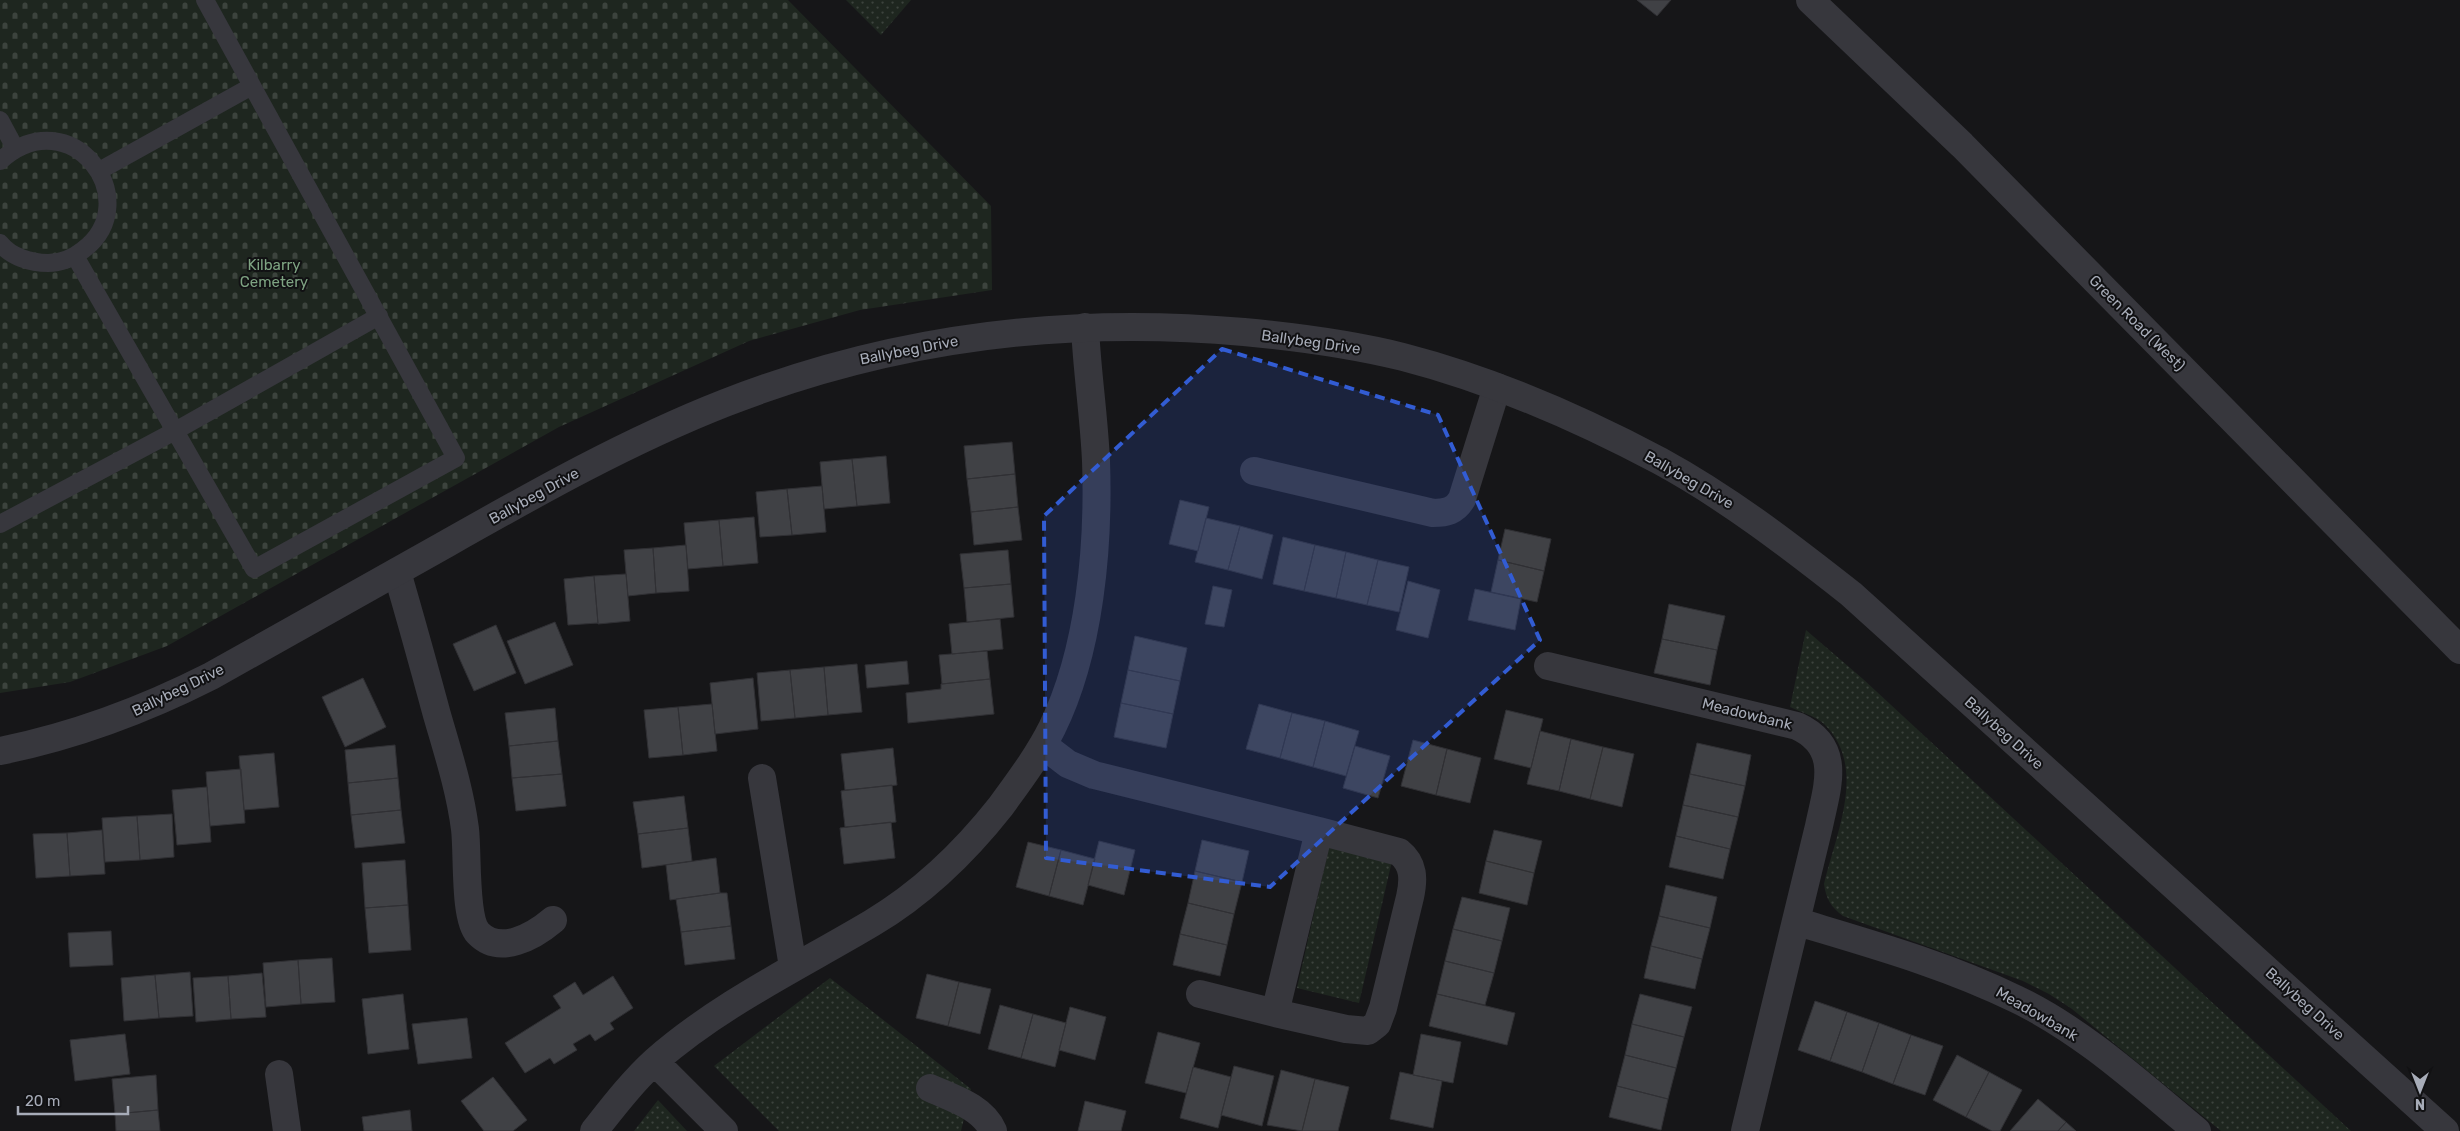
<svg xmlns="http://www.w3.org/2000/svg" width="2460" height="1131" font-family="Rubik,sans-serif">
<defs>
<pattern id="grass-dots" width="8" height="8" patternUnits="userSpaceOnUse" patternTransform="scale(1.25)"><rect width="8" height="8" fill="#1e261f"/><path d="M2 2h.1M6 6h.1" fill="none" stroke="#3c433d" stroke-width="1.8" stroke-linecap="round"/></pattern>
<pattern id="cemetery-stones" width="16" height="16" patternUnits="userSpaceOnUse" patternTransform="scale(1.25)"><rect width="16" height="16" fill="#1e261f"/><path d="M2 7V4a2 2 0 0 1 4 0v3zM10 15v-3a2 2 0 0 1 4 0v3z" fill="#3c433d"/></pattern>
</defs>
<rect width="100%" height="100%" fill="#161618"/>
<!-- grass -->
<path fill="url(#grass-dots)" d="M846,0h65l-30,35z
M1806,630l57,49 488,452h-130l-149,-122 -23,-15 -26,-13 -180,-65c-12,-9 -17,-17 -19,-32 12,-51 44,-118 0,-160 -8,-8 -24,-12 -34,-17z
M1329,847l63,14 -33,142 -62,-15z
M830,978l141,111 -10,42h-182l-65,-65z
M658,1100l29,31h-53z"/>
<!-- cemetery -->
<path fill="url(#cemetery-stones)" d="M0,0h788l203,206 1,84 -132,20 -111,31 -190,86 -392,219 -97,36 -70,11z"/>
<!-- building -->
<path fill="#404145" stroke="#303034" d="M1637,0h34l-14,16z
M1012,442l3,32 -48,5 -3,-33z
M886,456l4,47 -33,3 -5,-47z
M852,459l5,47 -33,3 -4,-47z
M1015,474l3,33 -47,5 -4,-33z
M822,486l4,46 -34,3 -5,-46z
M787,489l5,46 -32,2 -4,-45z
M1180,500l29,7 -11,44 -29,-7z
M1018,507l4,33 -48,5 -3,-33z
M754,517l4,46 -35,3 -4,-46z
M1206,518l34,8 -12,44 -33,-8z
M719,520l4,46 -35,3 -4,-46z
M1240,526l33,9 -11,44 -34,-9z
M1505,529l46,10 -7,32 -46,-11z
M1283,537l32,8 -11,46 -31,-7z
M686,545l3,46 -33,2 -3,-45z
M1315,545l31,7 -10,46 -32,-7z
M653,548l3,45 -28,3 -4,-46z
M1008,550l3,34 -47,4 -4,-34z
M1346,552l32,8 -11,45 -31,-7z
M1378,560l31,7 -10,45 -32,-7z
M1498,560l46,11 -7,31 -46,-10z
M626,574l4,47 -32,3 -4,-48z
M594,576l4,47 -30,2 -4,-46z
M1408,581l32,9 -12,48 -32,-8z
M1011,584l3,33 -47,5 -3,-34z
M1213,586l19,4 -8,37 -19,-3z
M1475,589l46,10 -6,31 -47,-10z
M1669,604l56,12 -8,34 -55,-11z
M1000,619l3,30 -51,5 -3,-30z
M555,622l18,43 -48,19 -18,-43z
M496,625l20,48 -42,18 -21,-47z
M1135,636l52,12 -7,33 -52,-11z
M1662,639l55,11 -7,35 -56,-12z
M987,651l3,28 -48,5 -3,-29z
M907,661l2,23 -42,4 -2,-23z
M857,664l5,48 -34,3 -4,-48z
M824,667l4,48 -33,3 -5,-48z
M790,670l5,48 -34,3 -4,-48z
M1128,670l52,11 -7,33 -52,-11z
M363,678l23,49 -41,20 -23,-50z
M753,678l5,51 -43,5 -5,-51z
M990,679l4,35 -86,9 -2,-30 35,-4v-5z
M1121,703l52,11 -7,34 -52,-11z
M712,704l5,47 -34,4 -5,-48z
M1259,704l33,9 -12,45 -34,-9z
M678,707l5,48 -34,3 -5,-48z
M555,708l3,33 -49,5 -4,-33z
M1506,710l37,9 -12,49 -37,-9z
M1292,713l33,8 -12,46 -33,-9z
M1325,721l34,10 -13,45 -33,-9z
M1540,731l31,8 -12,52 -32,-7z
M1571,739l32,8 -13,52 -31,-8z
M1413,740l34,9 -11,46 -35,-9z
M558,741l4,33 -50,4 -3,-32z
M1697,743l54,12 -6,31 -55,-12z
M395,745l3,33 -50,5 -3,-33z
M1355,746l35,10 -12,42 -35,-10z
M1603,747l31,7 -12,53 -32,-8z
M893,748l4,37 -52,5 -4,-36z
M1447,749l34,9 -11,45 -34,-8z
M274,753l5,54 -35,3 -5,-54z
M241,769l4,54 -35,3 -4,-54z
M562,774l4,32 -50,5 -4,-33z
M1690,774l55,12 -7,31 -55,-12z
M398,778l3,32 -50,5 -3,-32z
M892,785l4,37 -51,5 -4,-36z
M207,787l4,55 -34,3 -5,-55z
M684,796l4,32 -50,6 -5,-32z
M1683,805l55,12 -8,32 -54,-13z
M401,810l4,33 -50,5 -4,-33z
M172,814l2,43 -34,3 -3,-44z
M137,816l3,44 -35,2 -3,-44z
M891,822l4,36 -51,6 -4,-36z
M688,828l4,33 -50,7 -4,-34z
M102,830l3,44 -35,2 -3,-43z
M1494,830l48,11 -8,32 -48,-12z
M67,833l3,43 -34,2 -3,-44z
M1676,836l54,13 -7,30 -54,-12z
M1202,840l47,11 -7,31 -47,-11z
M1099,841l36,9 -11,45 -36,-10z
M1028,842l33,8 -12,46 -33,-9z
M1061,850l34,9 -12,46 -34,-9z
M716,858l4,35 -50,7 -4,-35z
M405,860l3,45 -43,3 -3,-45z
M1486,861l48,12 -7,32 -48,-12z
M1195,871l47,11 -8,32 -46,-11z
M1666,885l51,12 -7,31 -51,-12z
M720,893h7l4,33 -50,6 -5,-33z
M1462,897l48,11 -8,33 -49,-12z
M1188,903l46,11 -7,31 -47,-11z
M408,905l3,45 -42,3 -4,-45z
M1659,916l51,12 -8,31 -51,-13z
M731,926l4,33 -50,6 -4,-33z
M1453,929l49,12 -8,32 -49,-12z
M111,931l2,34 -43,2 -2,-34z
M1180,934l47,11 -7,31 -47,-11z
M1651,946l51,13 -7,30 -51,-11z
M332,958l3,44 -34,2 -3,-44z
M298,960l3,44 -35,3 -3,-44z
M1445,961l49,12 -9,32 -48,-11z
M190,972l3,44 -34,2 -4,-43z
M262,973l4,44 -35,2 -3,-43z
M927,974l32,8 -11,44 -32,-8z
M155,975l4,43 -35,3 -3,-43z
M228,976l3,43 -35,3 -3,-44z
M613,976l20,32 -23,15 4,6 -19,12 -5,-7 -17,10 4,6 -23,14 -4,-6 -25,15 -20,-30 56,-35 -8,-12 22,-14 8,13z
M959,982l32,7 -11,45 -32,-8z
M403,994l6,55 -41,5 -6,-55z
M1437,994l78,19 -8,32 -78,-19z
M1640,994l52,13 -8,30 -52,-13z
M1815,1001l32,11 -17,49 -32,-11z
M1000,1005l33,9 -12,44 -33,-9z
M1070,1007l36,10 -11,43 -36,-10z
M1847,1012l32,11 -17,49 -32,-11z
M1033,1014l33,9 -11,44 -34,-9z
M467,1018l5,40 -54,6 -6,-40z
M1879,1023l32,12 -18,49 -31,-12z
M1632,1024l52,13 -8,31 -51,-13z
M1158,1032l42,11 -14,50 -41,-10z
M125,1034l5,40 -55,7 -5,-41z
M1421,1034l40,8 -8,41 -40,-8z
M1911,1035l32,11 -18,49 -32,-11z
M1625,1055l51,13 -8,31 -51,-13z
M1957,1055l32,17 -23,45 -33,-17z
M1234,1066l40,10 -12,50 -41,-11z
M1193,1067l38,10 -13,51 -38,-10z
M1281,1070l34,9 -13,52 -35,-6z
M1400,1072l42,9 -9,47 -43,-9z
M1989,1072l33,18 -22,41h-8l-26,-14z
M156,1075l2,35 -43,4 -3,-35z
M493,1077l34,43 -14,11h-29l-23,-30z
M1315,1079l34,8 -11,44h-36z
M1617,1086l51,13 -7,31 -52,-13z
M2038,1099l28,23 -8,9h-48z
M1085,1101l41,10 -5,20h-43z
M158,1110l2,21h-44l-1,-17z
M410,1110l2,21h-48l-2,-14z
M2066,1122l10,9h-18z"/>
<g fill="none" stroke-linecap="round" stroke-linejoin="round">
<!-- service -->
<path stroke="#37373d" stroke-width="18" d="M0,120l15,28
M0,161c71,-64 148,40 83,89 -10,8 -22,13 -35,13 -17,0 -37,-6 -48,-20
M99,171l153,-85
M75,256l179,313 202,-111 -251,-458
M0,524l175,-93 204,-115"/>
<!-- minor -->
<path stroke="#37373d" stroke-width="28" d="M1810,0l152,145 498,505
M1254,471l179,42c13,0 22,-2 29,-14l35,-112
M397,572c14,48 27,95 40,143 11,38 23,75 28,114 3,25 -1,89 13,104 22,23 56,3 75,-13
M1548,666l249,60c46,21 30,61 22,100l-74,305
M1043,745l25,19 26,11 225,56 -44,182 71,16 22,2 9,-7 6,-16 27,-111c4,-18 4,-33 -11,-45l-80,-21
M762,778l31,189
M1798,922c73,22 149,43 218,77 67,32 124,85 181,132
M1200,994l75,19
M655,1062l69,69
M279,1074l8,57
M930,1088c22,10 53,19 63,43
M594,1131c19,-24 38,-49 61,-70 65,-57 143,-94 217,-138 52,-31 92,-70 129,-117 18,-25 37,-50 51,-78 38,-77 47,-182 44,-267 -2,-45 -9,-89 -11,-134"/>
<!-- tertiary -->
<path stroke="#37373d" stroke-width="28" d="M0,751c75,-15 144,-41 211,-75 79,-44 157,-88 235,-132 90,-51 182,-103 279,-141 166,-65 342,-87 519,-71 53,5 107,12 159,25 89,23 176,61 257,104 68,37 130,85 191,133l594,537"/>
</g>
<!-- marked area -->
<path fill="#325cd3" fill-opacity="0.2" stroke="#325cd3" stroke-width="4" stroke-dasharray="10 6" stroke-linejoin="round" d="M1222,349l216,66 102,225 -270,247 -224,-29 -2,-342z"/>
<g text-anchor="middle" stroke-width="4" stroke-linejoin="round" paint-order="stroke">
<!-- park labels -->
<g font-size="15" fill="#7ea382" stroke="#111113">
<text x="274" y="270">Kilbarry<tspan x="274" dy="17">Cemetery</tspan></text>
</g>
<!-- street labels -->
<g font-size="15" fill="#a7acb8" stroke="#111113">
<text transform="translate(2137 323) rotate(45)" y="5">Green Road (West)</text>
<text transform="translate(1311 342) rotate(8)" y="5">Ballybeg Drive</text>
<text transform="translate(909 350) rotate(-11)" y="5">Ballybeg Drive</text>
<text transform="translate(1689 480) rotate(30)" y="5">Ballybeg Drive</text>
<text transform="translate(534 496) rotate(-29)" y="5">Ballybeg Drive</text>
<text transform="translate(178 690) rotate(-26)" y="5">Ballybeg Drive</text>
<text transform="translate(1747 714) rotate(14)" y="5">Meadowbank</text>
<text transform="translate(2004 733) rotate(42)" y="5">Ballybeg Drive</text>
<text transform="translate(2305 1004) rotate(42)" y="5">Ballybeg Drive</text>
<text transform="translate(2037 1014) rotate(30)" y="5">Meadowbank</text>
</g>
</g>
<!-- north arrow -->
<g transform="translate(2420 1091) rotate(180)" stroke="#111113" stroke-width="4" paint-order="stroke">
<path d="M0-4L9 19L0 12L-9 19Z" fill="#a7acb8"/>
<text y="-8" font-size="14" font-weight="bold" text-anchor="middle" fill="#a7acb8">N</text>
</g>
<!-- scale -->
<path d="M18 1106v8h110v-8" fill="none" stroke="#a7acb8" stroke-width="2.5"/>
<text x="25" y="1106" font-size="15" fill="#a7acb8" stroke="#111113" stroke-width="4" paint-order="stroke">20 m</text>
</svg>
